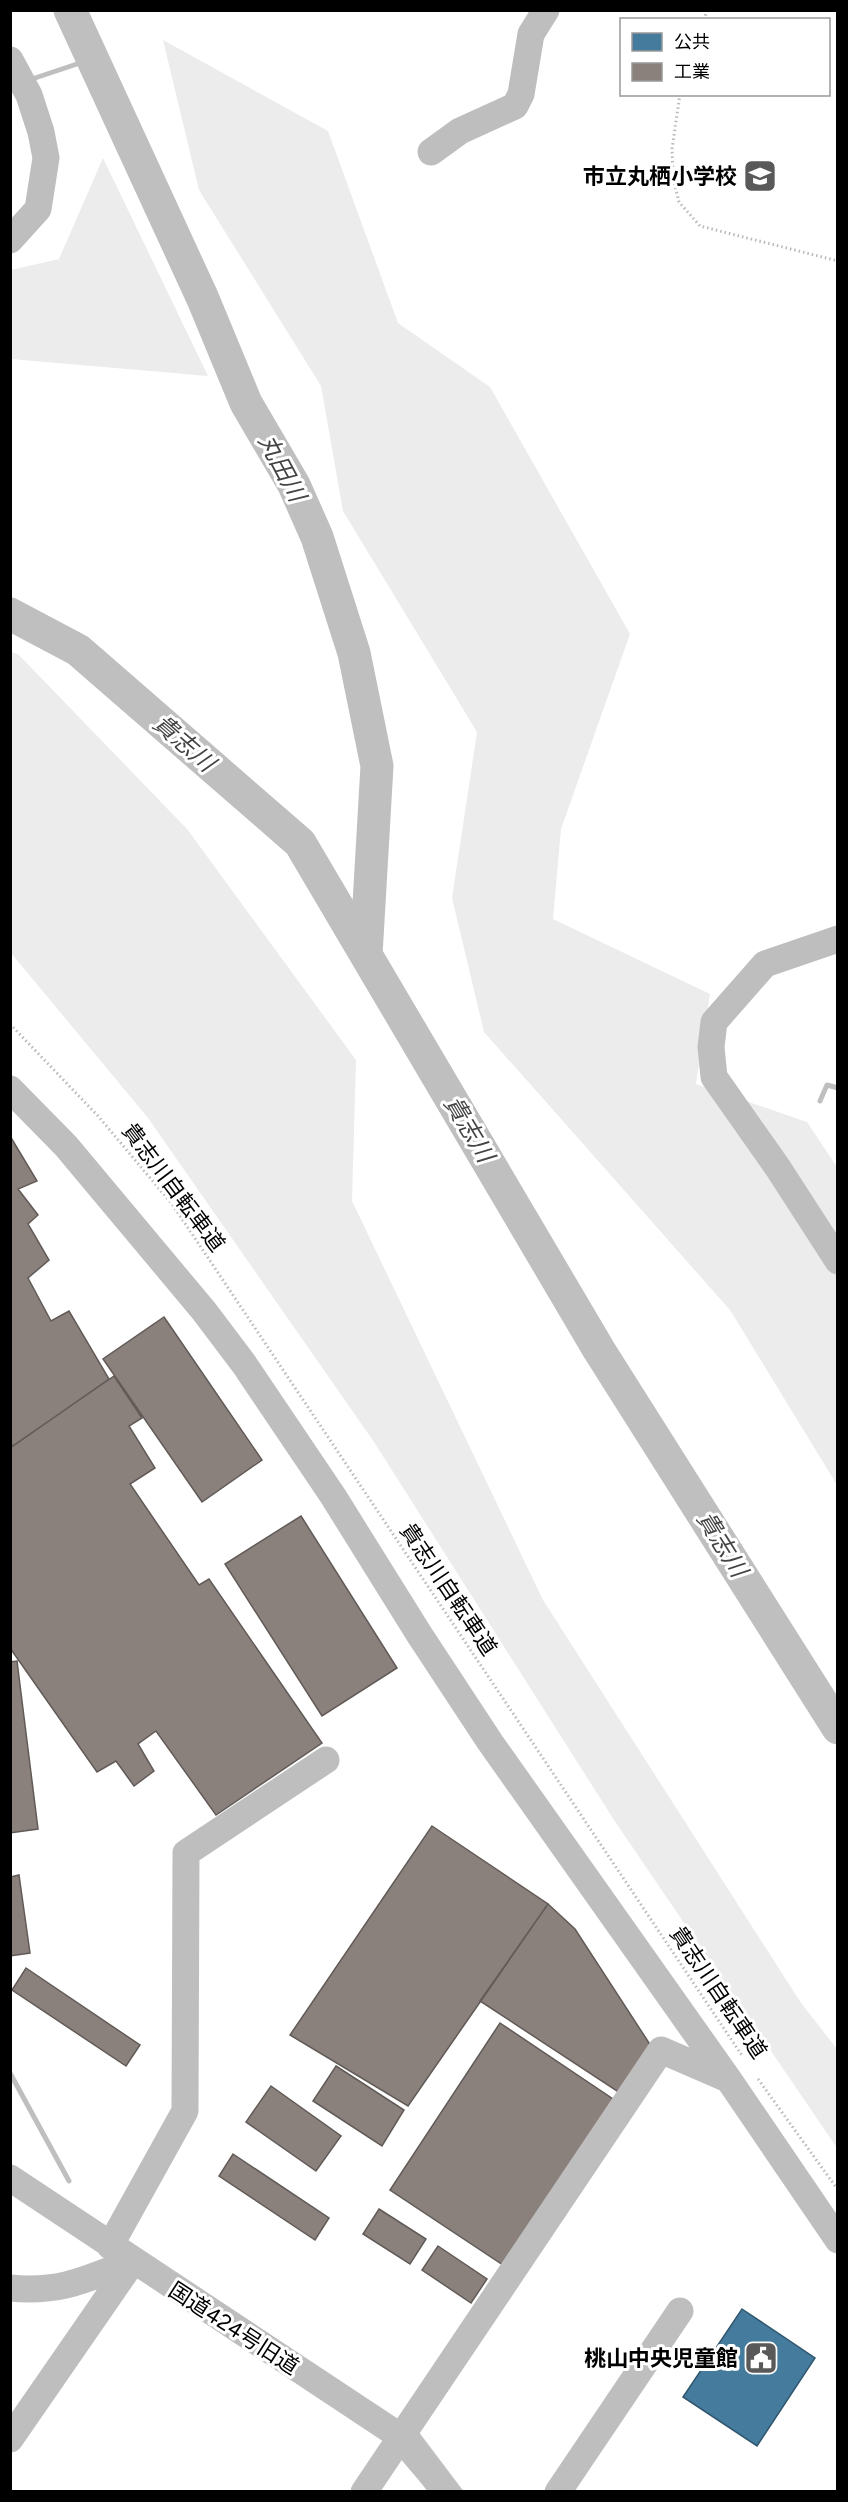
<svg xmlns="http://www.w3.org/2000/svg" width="848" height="2502" font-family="Figtree,'Noto Sans JP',sans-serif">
<rect width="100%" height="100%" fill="#fff"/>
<!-- green -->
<path fill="#ececec" d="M163,40l165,91 70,192 92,64 140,247 -69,195 -8,90 157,75 -14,90 111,38 30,45v318l-107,-175 -246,-278 -32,-134 25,-166 -134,-221 -22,-125 -122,-196z
M103,158l105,218 -197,-17v-89l48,-11z
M10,651l9,4 168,174 169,231 -4,141 191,399 258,403 36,46v99l-223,-328 -240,-378 -226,-324 -137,-165z"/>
<!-- public -->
<path fill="#457b9d" stroke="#30566e" stroke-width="1.5" d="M742,2309l73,49 -58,88 -74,-49z"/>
<!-- industry -->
<path fill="#8a817c" stroke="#615a57" stroke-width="1.5" d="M10,1136l27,45 -19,8 20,26 -10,9 21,36 -21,18 23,43 18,-10 40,68 -96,67 -3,-3z
M164,1317l98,143 -60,42 -99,-143z
M114,1376l28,42 -13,8 26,42 -25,16 69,101 10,-6 113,164 -106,72 -60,-84 -18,13 16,27 -20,15 -18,-25 -19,11 -87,-124v-200z
M301,1516l96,152 -75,48 -97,-152z
M17,1661l21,168 -28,4v-171z
M432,1826l116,78 -140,202 -118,-71z
M19,1875l11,78 -20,3v-79z
M548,1904l27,25 76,117 -28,49 -143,-94z
M26,1968l114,77 -14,21 -114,-76z
M500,2023l116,78 -110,166 -116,-77z
M336,2066l68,44 -22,36 -69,-45z
M271,2086l70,50 -25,35 -70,-49z
M233,2154l96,64 -14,22 -96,-64z
M379,2209l47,30 -16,25 -47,-30z
M438,2246l49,33 -16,24 -49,-33z"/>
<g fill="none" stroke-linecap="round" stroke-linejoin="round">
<!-- stream -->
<path stroke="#bfbfbf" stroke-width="5" d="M29,80l63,-21
M820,1101l7,-16 11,3
M10,2073l59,108
M418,2435l43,57"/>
<!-- river -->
<path stroke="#bfbfbf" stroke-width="33" d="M70,10l133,289 43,104 48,82 23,52 37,116 23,113 -11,189
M10,614l68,36 222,193 299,507 239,378"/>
<!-- path -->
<path stroke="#b9b9b9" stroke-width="3" stroke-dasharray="1.5 3" stroke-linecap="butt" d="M704,20l3,-10
M680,94l-8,55 1,29 6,24 21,24 138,35
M10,1024l88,92 74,88 571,853
M758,2079l80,111"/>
<!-- minor -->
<path stroke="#bebebe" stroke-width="27" d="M10,60l19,35 12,37 5,26 -8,51 -28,31
M431,152l29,-21 55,-25 6,-12 10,-60 15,-24
M838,939l-73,25 -51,58 -3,25 3,30 64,91 60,93
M10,1089l56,57 138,165 40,53 89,132 86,138 71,108 239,338 109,160
M10,2178l391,259c13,20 31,34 43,55
M110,2246l75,-135 1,-258 140,-93
M10,2288c51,5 77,-9 123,-27
M10,2439l123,-178
M364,2492l297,-442 67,29
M558,2492l122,-181"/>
</g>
<!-- icons -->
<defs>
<g id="school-square" transform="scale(1.725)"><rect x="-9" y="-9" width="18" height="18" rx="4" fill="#595959" stroke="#fff"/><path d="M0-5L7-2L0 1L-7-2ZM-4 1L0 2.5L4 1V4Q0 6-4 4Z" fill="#fff"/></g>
<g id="civic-square" transform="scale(1.725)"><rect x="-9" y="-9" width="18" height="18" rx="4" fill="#595959" stroke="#fff"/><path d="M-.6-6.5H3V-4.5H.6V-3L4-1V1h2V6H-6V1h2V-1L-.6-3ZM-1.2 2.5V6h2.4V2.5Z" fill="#fff"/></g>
</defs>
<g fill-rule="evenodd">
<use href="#school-square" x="760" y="176"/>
<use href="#civic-square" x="761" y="2358"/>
</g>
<g text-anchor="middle" stroke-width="6" stroke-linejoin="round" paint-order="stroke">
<!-- poi labels -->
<g font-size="22" font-weight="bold" fill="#000" stroke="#fff" text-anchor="end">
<text x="737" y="184">市立丸栖小学校</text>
<text x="738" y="2366">桃山中央児童館</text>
</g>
<!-- street labels -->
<g font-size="22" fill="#000" stroke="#fff">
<text transform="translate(174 1187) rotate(53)" y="8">貴志川自転車道</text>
<text transform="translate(449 1589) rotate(56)" y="8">貴志川自転車道</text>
<text transform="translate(719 1992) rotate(56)" y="8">貴志川自転車道</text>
<text transform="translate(234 2328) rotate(33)" y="8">国道424号旧道</text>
</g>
<!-- water labels -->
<g font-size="24" font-style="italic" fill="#444" stroke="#fff">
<text transform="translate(282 468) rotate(62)" y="8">丸田川</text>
<text transform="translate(184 743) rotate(41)" y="8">貴志川</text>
<text transform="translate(469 1129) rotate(59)" y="8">貴志川</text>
<text transform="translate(722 1544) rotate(58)" y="8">貴志川</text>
</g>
</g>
<!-- border -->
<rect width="848" height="2502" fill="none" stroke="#000000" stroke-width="24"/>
<!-- legend -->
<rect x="620" y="18" width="210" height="78" fill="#ffffff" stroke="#999999" stroke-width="1.5"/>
<rect x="632" y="33" width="30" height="18" fill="#457b9d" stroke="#999999" stroke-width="1.5"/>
<text x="674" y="48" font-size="18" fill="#000000">公共</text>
<rect x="632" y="63" width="30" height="18" fill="#8a817c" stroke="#999999" stroke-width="1.5"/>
<text x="674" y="78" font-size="18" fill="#000000">工業</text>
</svg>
